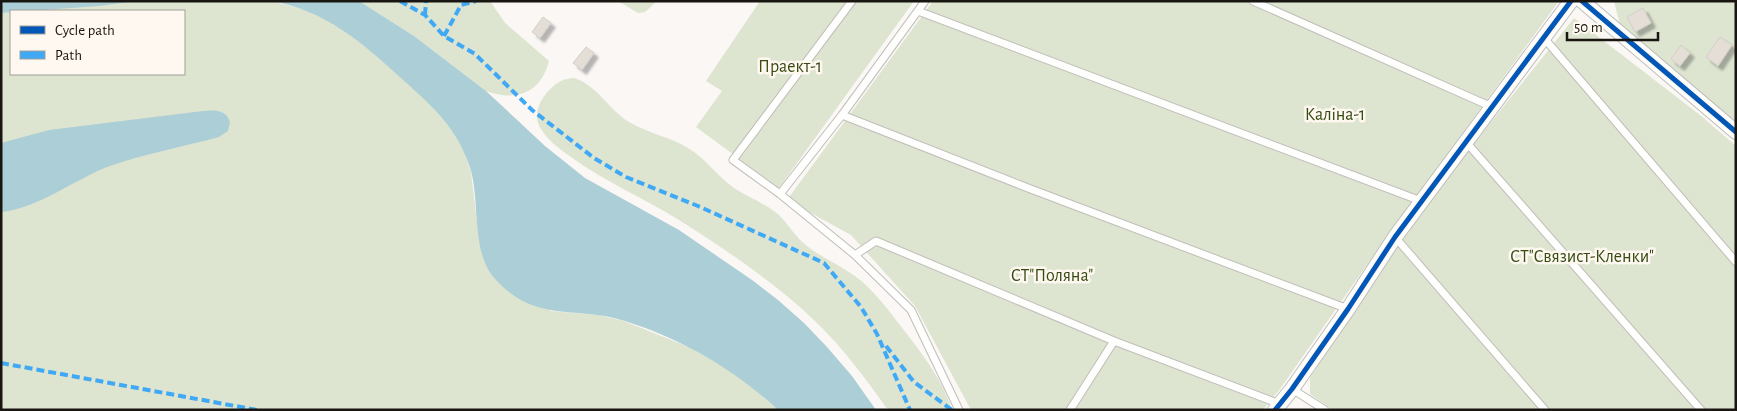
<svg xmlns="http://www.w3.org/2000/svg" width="1737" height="411" font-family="'Alegreya Sans',sans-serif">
<defs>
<filter id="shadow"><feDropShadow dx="4.5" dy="4.5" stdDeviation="1" flood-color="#0004"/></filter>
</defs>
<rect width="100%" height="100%" fill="#faf7f4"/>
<!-- green -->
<path fill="#dde4d0" d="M136,1h135l35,9 24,11 42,29 69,64 13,18 10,19 7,22 8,66 72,72 47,4 26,6 67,27 37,21 18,13 32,28h-777v-397l10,-1v62h173v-63h-157z
M359,1h131l15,22 44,38c-8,32 -33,41 -63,30l-72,-55z
M618,1h39l-12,11 -7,1z
M760,1h154l-135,187 -83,-61 26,-36 -16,-10z
M933,1h626l-181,248 -98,140 -17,21h-292l-56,-104 -64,-71 -64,-35z
M1614,1h122v121l-116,-97z
M1574,18l126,97 36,31v264h-403l-23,-16v-16l92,-144z
M574,78c23,7 34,31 55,44 20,12 43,15 62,28 16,10 27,27 43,38 15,10 31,15 45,27 10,10 17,23 28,31 15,12 33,19 48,30 19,14 34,35 48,53 20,26 39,50 49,81h-64c-22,-31 -45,-62 -72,-88 -39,-38 -91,-73 -137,-102 -35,-22 -74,-38 -108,-63 -11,-8 -23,-16 -30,-28 -12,-17 5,-41 22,-49 3,-1 7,-2 11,-2z"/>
<!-- water -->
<path fill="#acced6" d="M1,1h135l-37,5 -98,7z
M271,1h88l55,35 72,55 59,55 40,32 94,52 73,50 26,20 26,23 23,24 25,29 24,34h-98c-44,-41 -96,-71 -153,-89 -49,-16 -88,3 -129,-41 -25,-26 -16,-76 -25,-109 -13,-43 -37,-63 -69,-92 -39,-36 -77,-69 -131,-78z
M203,111c11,-1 23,-2 27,11l-2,9 -9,6c-37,10 -76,17 -112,30 -35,14 -68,41 -106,45v-69l48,-13z"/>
<!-- building -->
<path fill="#e5ded7" stroke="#d2ceca" filter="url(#shadow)" d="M1643,8l8,15 -16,9 -8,-15z
M543,17l8,6 -11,15 -8,-6z
M1720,37l12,8 -14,21 -12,-9z
M1681,45l9,8 -10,13 -9,-7z
M586,47l8,6 -12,17 -9,-7z"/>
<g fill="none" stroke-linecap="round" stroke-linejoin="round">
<!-- service casing -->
<g stroke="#c0bdba" stroke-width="9">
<path id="service" d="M852,1l-119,159 47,34 75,61 56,55 48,100
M1253,1l239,106
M918,11l503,190
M1544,38l192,224
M842,115l186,73 320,121
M1466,142l235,268
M780,194l62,-79 83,-114
M1395,237l150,173
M855,255l21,-14 238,100 166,63
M1292,389l33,21
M1070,410l44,-69"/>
</g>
<!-- minor casing -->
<g stroke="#c0bdba" stroke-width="16">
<path id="minor" d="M1582,1l154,131
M1275,410l17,-21 56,-80 47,-72 176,-236"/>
</g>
<!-- service -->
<use href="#service" stroke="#fefefd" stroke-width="7"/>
<!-- minor -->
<use href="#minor" stroke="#fefefd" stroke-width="14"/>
<!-- quiet -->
<path stroke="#3fa9f5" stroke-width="4" stroke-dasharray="8 4" stroke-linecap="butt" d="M400,1l25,14 19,21 31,18 57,56 62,48 32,19 72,29 126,57 37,44 16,27 33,76
M425,15l1,-14
M444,36l17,-31 15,-4
M886,346l28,36 38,28
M1,363l256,47"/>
<!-- cycleway casing -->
<g stroke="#fef8f0" stroke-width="8">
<path id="cycleway" d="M1582,1l154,131
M1275,410l17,-21 56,-80 47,-72 176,-236"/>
</g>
<!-- cycleway -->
<use href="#cycleway" stroke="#0057b8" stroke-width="5"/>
</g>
<g text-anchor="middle" stroke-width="5" stroke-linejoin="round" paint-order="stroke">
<!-- park labels -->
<g font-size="18" fill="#364b12" stroke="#fef8f0">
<text x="790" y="72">Праект-1</text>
<text x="1335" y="120">Каліна-1</text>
<text x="1582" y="262">СТ"Связист-Кленки"</text>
<text x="1052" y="281">СТ"Поляна"</text>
</g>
</g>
<!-- border -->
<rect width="1737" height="411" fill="none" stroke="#191611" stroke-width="5"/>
<!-- legend -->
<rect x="10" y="10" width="175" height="65" fill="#fef8f0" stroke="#a29e97"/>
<rect x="20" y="26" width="25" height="8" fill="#0057b8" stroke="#a29e97"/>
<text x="55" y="35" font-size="15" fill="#191611">Cycle path</text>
<rect x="20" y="51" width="25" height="8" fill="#3fa9f5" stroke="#a29e97"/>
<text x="55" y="60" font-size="15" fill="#191611">Path</text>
<!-- scale -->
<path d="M1567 32v8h91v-8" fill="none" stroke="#191611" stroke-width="2.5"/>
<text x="1574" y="32" font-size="15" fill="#191611" stroke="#fef8f0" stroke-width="4" paint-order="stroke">50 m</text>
</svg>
